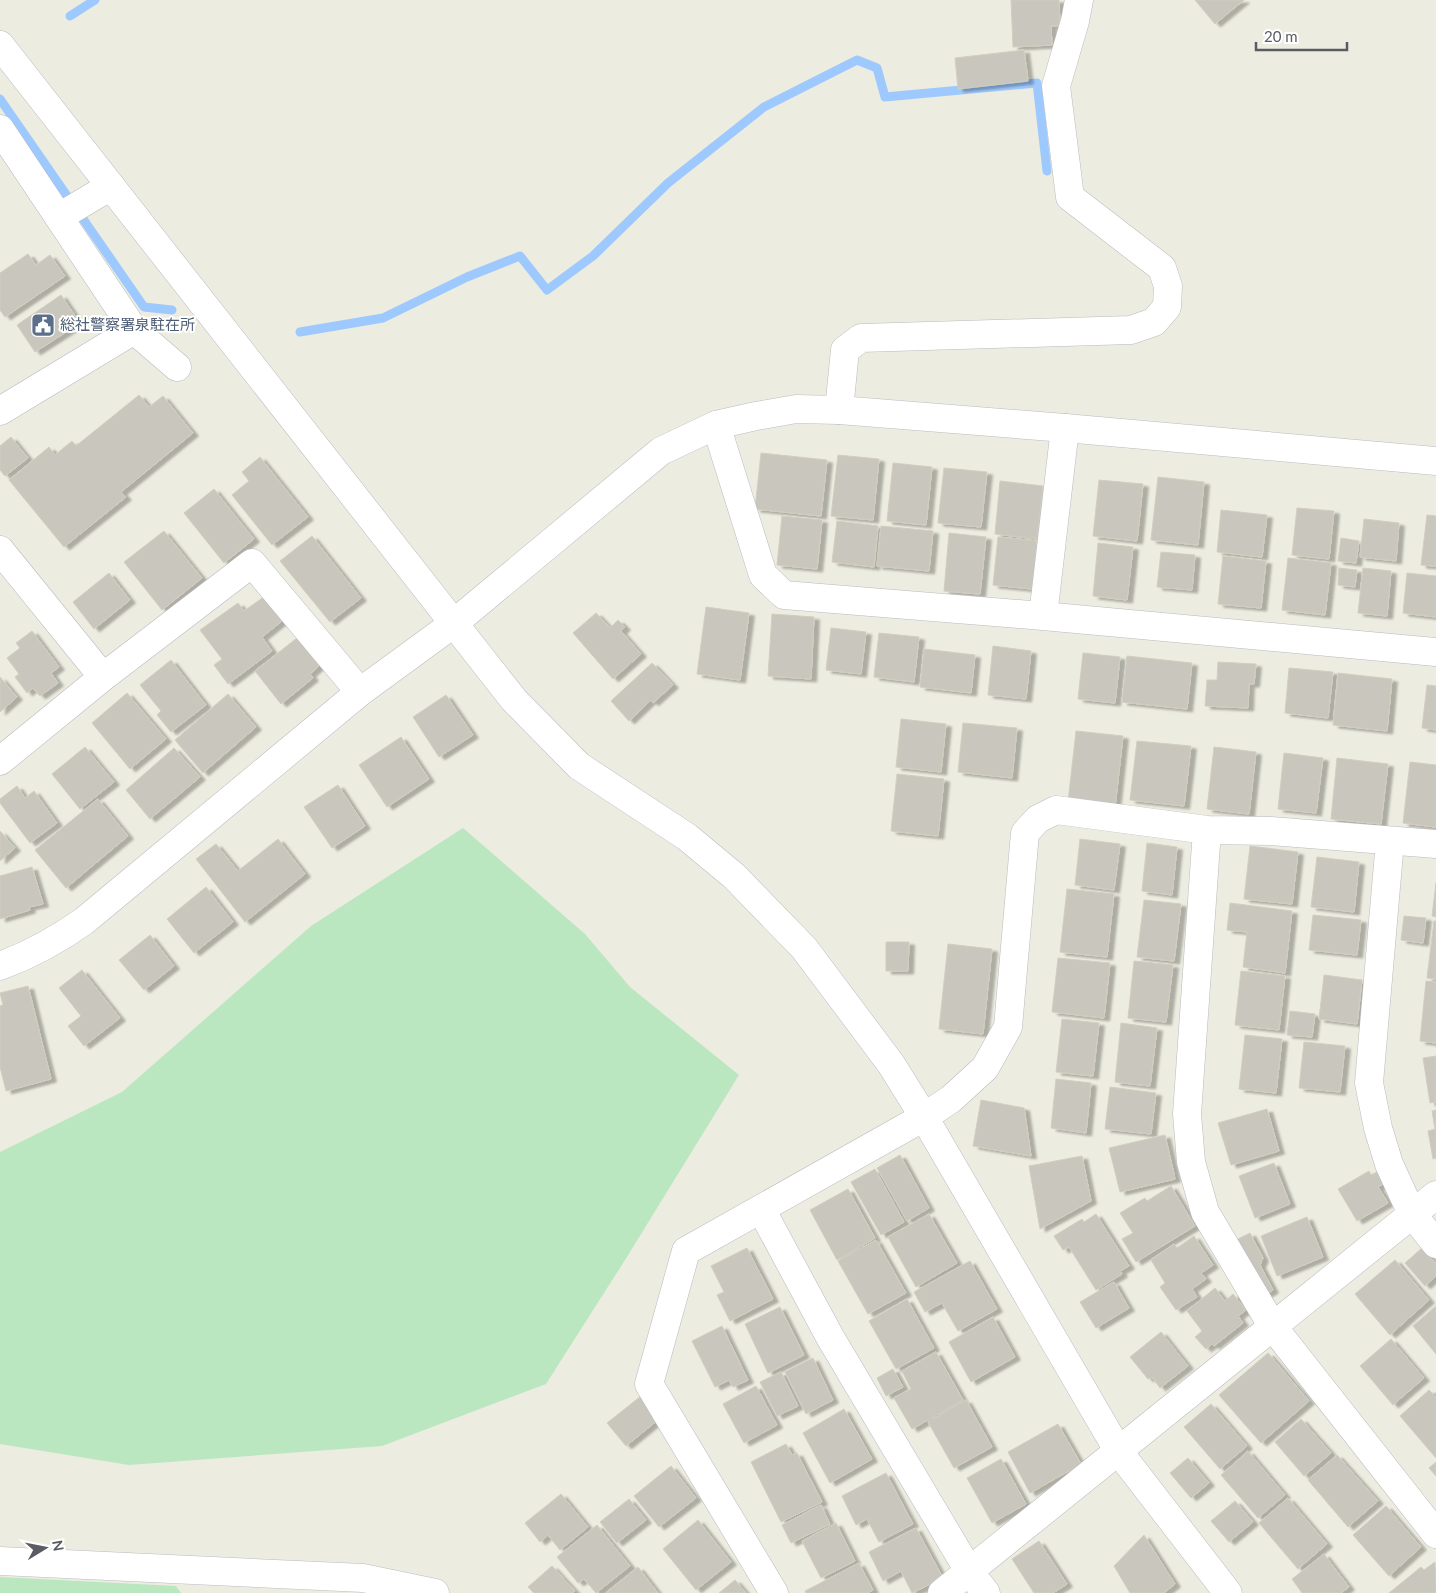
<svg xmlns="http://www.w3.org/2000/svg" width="1436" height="1593" font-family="Lato,'Noto Sans JP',sans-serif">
<defs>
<filter id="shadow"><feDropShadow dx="5.5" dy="3" stdDeviation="1" flood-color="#0004"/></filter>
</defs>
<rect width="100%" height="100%" fill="#edece0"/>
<!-- green -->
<path fill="#bae7c0" d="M463,828l122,106 45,53 109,88 -114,185 -79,124 -164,62 -253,19 -129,-21v-292l122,-60 189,-166z
M0,1577l176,9 5,7h-181z"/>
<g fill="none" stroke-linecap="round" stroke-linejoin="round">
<!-- stream -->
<path stroke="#9ec9ff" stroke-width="9" d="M70,16l25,-16
M0,99l144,208 28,3
M300,332l83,-14 84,-41 53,-21 27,34 46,-34 75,-73 96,-76 93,-47 20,8 8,29 152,-14 10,88"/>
</g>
<!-- building -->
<path fill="#c8c6bd" stroke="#d2cebe" filter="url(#shadow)" d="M1011,0h48l1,26h-9l1,19 -39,2z
M1195,0h49l-29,24z
M1024,50l4,31 -70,8 -3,-31z
M28,254l8,11 14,-10 15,21 -60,41 -5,-7v-37z
M61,295l19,28 -45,29 -18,-27z
M139,395l10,12 14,-11 30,37 -72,59 5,5 -62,50 -55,-67 40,-33 6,8 17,-14 4,5z
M11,437l17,21 -23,18 -5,-6v-24z
M761,453l66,7 -6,56 -66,-7z
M838,455l41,4 -6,61 -42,-4z
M260,457l48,60 -36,28 -40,-50 17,-14 -7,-9z
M893,463l39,4 -6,58 -39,-4z
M944,468l43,4 -6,55 -43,-4z
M1158,477l46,5 -6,63 -47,-5z
M1099,480l44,4 -6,57 -44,-5z
M1000,481l43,5 -6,53 -42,-5z
M214,489l40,50 -30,24 -40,-50z
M1297,508l37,3 -5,48 -37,-4z
M1221,510l46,5 -5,42 -45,-5z
M1427,515l9,1v50l-15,-1z
M782,516l40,4 -5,49 -40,-4z
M1364,519l35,4 -3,38 -36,-4z
M837,521l41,5 -4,41 -42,-5z
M881,526l52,5 -4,40 -52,-5z
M164,531l38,47 -40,32 -38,-48z
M949,533l37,4 -6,57 -36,-3z
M312,536l49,62 -31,24 -50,-61z
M998,537l39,4 -5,48 -39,-4z
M1341,538l18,3 -3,22 -18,-2z
M1098,543l35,4 -6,53 -34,-4z
M1161,552l34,3 -3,35 -35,-3z
M1223,556l43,5 -5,47 -43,-4z
M1288,558l43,5 -6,52 -43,-5z
M1339,568l18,2 -2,17 -17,-2z
M1363,568l28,3 -4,45 -29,-3z
M109,573l21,27 -36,29 -21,-27z
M1407,573l29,3v41l-33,-4z
M265,596l17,25 -20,16 10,14 -44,33 -14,-19 8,-6 -22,-29 38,-27 6,8z
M706,607l43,6 -9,67 -43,-6z
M596,613l14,15 8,-8 7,7 -4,4 20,23 -28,25 -40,-46z
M772,614l42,3 -3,62 -43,-3z
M831,628l35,4 -5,42 -35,-4z
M32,631l27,36 -8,6 7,10 -18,13 -7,-8 -6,5 -12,-16 4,-3 -12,-16 13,-10 -4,-5z
M879,633l40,4 -5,45 -40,-5z
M297,638l22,28 -9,8 3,4 -32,26 -26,-33z
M993,646l38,5 -5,48 -38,-4z
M924,649l51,6 -4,38 -51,-6z
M1083,653l37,4 -5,46 -37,-4z
M1127,656l65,7 -5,46 -65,-7z
M171,660l35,45 -35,27 -14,-17 4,-4 -21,-26z
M1218,662l38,2 -2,20h-5l-1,24 -43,-2 2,-26h10z
M652,663l21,22 -20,18 -2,-3 -22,21 -18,-20z
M1289,668l44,4 -5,46 -43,-5z
M1338,673l54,6 -5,52 -54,-6z
M0,677l17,20 -17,15z
M1427,685l9,1v44l-14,-2z
M127,693l39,46 -36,30 -38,-46z
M228,694l28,33 -53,46 -28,-33z
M446,695l27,40 -34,22 -26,-40z
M901,719l45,5 -5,48 -45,-5z
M963,723l54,5 -5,50 -54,-6z
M1076,731l47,5 -8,71 -47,-5z
M401,737l28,42 -42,28 -28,-42z
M1137,741l54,5 -7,60 -54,-6z
M85,747l29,35 -34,27 -28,-35z
M1214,747l42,5 -7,62 -42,-5z
M174,748l26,29 -50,42 -24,-29z
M1284,753l39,5 -7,55 -38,-4z
M1337,758l51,6 -7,60 -50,-5z
M1410,762l26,3v62l-33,-4z
M897,774l47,5 -6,57 -47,-5z
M338,785l27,41 -33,22 -28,-41z
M17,786l8,12 9,-7 23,32 -27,20 -30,-40v-4z
M98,799l30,37 -62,52 -31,-38z
M0,831l15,17 -15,13z
M278,839l27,35 -60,48 -49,-63 20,-15 22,27z
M1080,839l40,5 -6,46 -39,-5z
M1147,843l30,4 -5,48 -30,-4z
M1250,846l48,6 -6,52 -48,-5z
M1317,857l42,5 -5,50 -43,-5z
M32,867l11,37 -14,3 1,3 -30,9v-43z
M1436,883v34l-4,-1z
M206,887l27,35 -39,31 -27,-34z
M1067,889l47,5 -7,63 -47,-5z
M1144,900l37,4 -7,57 -37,-4z
M1230,903l62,8 -7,62 -42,-6 4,-35 -20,-2z
M1313,915l48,5 -4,35 -48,-5z
M1404,916l22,2 -3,25 -22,-3z
M1434,921h2v58l-9,-1z
M150,935l24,31 -30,24 -25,-30z
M886,942h23l-1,29h-22z
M948,944l44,5 -9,85 -44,-5z
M1058,958l52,5 -6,55 -52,-6z
M1134,961l39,4 -7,57 -38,-4z
M82,970l38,48 -36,28 -16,-20 13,-10 -22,-28z
M1241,971l44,5 -6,54 -44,-5z
M1324,975l38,5 -5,44 -38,-5z
M1426,981l10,1v61l-16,-2z
M28,986l23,93 -45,12 -6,-24v-61l3,-1 -3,-12z
M1290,1011l25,3 -3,23 -25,-2z
M1062,1019l37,4 -6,53 -37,-4z
M1121,1023l36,5 -7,58 -35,-4z
M1245,1035l37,4 -6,54 -37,-4z
M1304,1042l41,4 -5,46 -41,-4z
M1436,1056v46l-6,1 -7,-45z
M1056,1079l35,4 -5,50 -35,-5z
M1110,1087l46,6 -5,41 -46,-5z
M981,1100l43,8 7,48 -58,-10z
M1267,1109l12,42 -48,14 -13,-42z
M1436,1110v48l-3,1 -5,-28 7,-2 -3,-18z
M1165,1135l10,44 -55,13 -11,-44z
M900,1155l29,53 -22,13 -30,-53z
M1082,1156l9,45 -51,28 -11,-63z
M1274,1163l16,41 -35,14 -16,-42z
M875,1169l29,53 -23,13 -30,-53z
M1369,1171l2,4 6,-3 7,11 -6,4 10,16 -31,18 -19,-32z
M1171,1186l24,40 -59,36 -14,-23 11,-6 -13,-20 25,-15 2,3z
M848,1189l27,49 -38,22 -27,-50z
M929,1214l28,49 -41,24 -28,-50z
M1096,1214l33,52 -9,5 2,3 -26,16 -27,-43 -6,3 -9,-14 28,-17 2,3z
M1307,1217l16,40 -46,19 -16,-40z
M1250,1233l13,25 -3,7 13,25 -8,5 -29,-55z
M1194,1236l19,29 -12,8 5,6 -14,10 5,8 -21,13 -16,-23 5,-4 -14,-23 23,-16 3,4z
M876,1240l30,53 -38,21 -30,-53z
M747,1248l26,51 -43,22 -13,-26 7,-3 -13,-26z
M1422,1248l14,16v12l-11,10 -20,-23z
M1395,1260l34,40 -39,35 -35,-41z
M970,1261l27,48 -39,22 -16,-28 -17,9 -11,-20z
M1114,1282l15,26 -33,20 -16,-26z
M1215,1288l10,13 8,-7 13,16 -8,6 5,7 -29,23 -2,-2 -6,5 -11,-12 7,-6 -15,-20z
M907,1299l27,49 -38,21 -27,-48z
M1436,1306v48l-23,-28z
M780,1307l24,48 -36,18 -23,-49z
M993,1317l22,40 -44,25 -22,-40z
M722,1326l26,54 -15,7 -4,-7 -14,7 -23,-46z
M1161,1332l27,34 -28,22 -8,-11 -4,2 -18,-22z
M1391,1339l33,39 -31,27 -33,-39z
M936,1352l27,48 -51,29 -18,-31 17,-9 -9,-18z
M1268,1353l41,48 -48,42 -42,-48z
M813,1358l20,42 -27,14 -21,-42z
M893,1369l10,18 -17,9 -9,-18z
M781,1372l17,34 -21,10 -17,-34z
M756,1386l21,39 -33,18 -21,-39z
M1429,1390l7,7v61l-36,-42z
M641,1396l18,23 -33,27 -19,-23z
M966,1400l26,47 -38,21 -26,-46z
M1211,1404l36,42 -27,23 -36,-42z
M844,1409l28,50 -42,24 -27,-50z
M1301,1419l30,34 -27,23 -29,-34z
M1058,1424l23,40 -51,29 -22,-41z
M786,1444l6,11 5,-2 25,49 -41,20 -30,-60z
M1248,1451l37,44 -27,23 -37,-43z
M1337,1455l41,46 -30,26 -40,-47z
M1188,1458l21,25 -18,15 -21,-25z
M1001,1459l25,45 -34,19 -25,-45z
M1436,1462v14l-7,-8z
M671,1466l25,32 -37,29 -25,-31z
M886,1473l27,51 -34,18 -12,-23 -11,6 -14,-29z
M561,1494l27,33 -28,23 -12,-15 -8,7 -15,-19z
M1288,1498l39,46 -29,25 -39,-46z
M629,1499l17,21 -29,23 -17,-21z
M1235,1501l18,21 -24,20 -18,-21z
M821,1505l9,19 -39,19 -9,-18z
M1386,1506l35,41 -32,29 -36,-41z
M698,1520l33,42 -35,28 -33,-41z
M836,1523l19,38 -34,17 -19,-37z
M597,1525l33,41 -34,27 -12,-14 -6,4 -21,-26z
M916,1528l27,50 -31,15 -11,-22 -18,10 -14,-29z
M1144,1535l31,49 -11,9h-34l-16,-27z
M1039,1541l28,43 -14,9h-19l-22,-34z
M1324,1554l25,33 -8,6h-39l-10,-14z
M1435,1562l1,31h-47l32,-26 3,3z
M859,1563l14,27 -5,3h-62l-1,-2z
M552,1566l23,25 -2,2h-39l-6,-6z
M638,1567l20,26h-52z
M735,1580l11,13h-27z"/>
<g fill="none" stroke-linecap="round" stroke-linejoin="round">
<!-- street casing -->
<g stroke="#b8bac0" stroke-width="29">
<path id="street" d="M0,129l134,201 43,37
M59,217l52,-31
M839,410l6,-60 16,-12 270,-8 23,-8 13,-15 1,-21 -6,-18 -92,-71 -14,-111 19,-65 4,-21
M0,411l134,-81
M716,425l47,150 21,20 259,21 393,36
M0,550l103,127
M1043,616l22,-188
M0,761l103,-84 149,-114 108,129
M1207,830l-20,284 4,48 14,50 68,115 163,207
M1390,841l-21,242 9,45 11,36 23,50 24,30
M761,1209l69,128 139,234 17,22
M774,1593l-125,-209 37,-133 238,-134 27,-18 34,-31 23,-41 17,-194 13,-14 18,-9 151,20 64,1 165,13
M942,1593l494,-398"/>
</g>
<!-- secondary casing -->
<g stroke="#b9bcc3" stroke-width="29">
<path id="secondary" d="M0,45l514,655 65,66 108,71 47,39 70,72 87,116 33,53 195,335 109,141
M0,966c32,-12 56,-25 84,-45l276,-229 93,-68 208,-173 55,-26 40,-9 40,-7 43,1 226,18 371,33
M0,1561l363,17 72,15"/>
</g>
<!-- street -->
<use href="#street" stroke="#fff" stroke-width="28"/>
<!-- secondary -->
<use href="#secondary" stroke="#fff" stroke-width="28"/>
</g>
<!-- icons -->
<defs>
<g id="civic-square" transform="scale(1.25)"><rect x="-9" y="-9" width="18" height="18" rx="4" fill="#5c6f8a" stroke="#fff"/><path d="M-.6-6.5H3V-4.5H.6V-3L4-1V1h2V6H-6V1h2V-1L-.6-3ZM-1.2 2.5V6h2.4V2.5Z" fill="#fff"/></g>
</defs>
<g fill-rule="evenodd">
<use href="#civic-square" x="43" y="325"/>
</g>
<g text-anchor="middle" stroke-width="4" stroke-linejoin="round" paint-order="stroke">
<!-- service labels -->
<g font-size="15" fill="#4e5e75" stroke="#fff" text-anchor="start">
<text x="60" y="330">総社警察署泉駐在所</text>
</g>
</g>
<!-- north arrow -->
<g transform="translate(45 1548) rotate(80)" stroke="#ffffff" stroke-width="4" paint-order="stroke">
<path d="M0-4L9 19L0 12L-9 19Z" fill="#595c62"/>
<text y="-8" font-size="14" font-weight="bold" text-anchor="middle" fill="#595c62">N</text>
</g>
<!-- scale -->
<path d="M1256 42v8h91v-8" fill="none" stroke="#595c62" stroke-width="2.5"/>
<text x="1264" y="42" font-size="15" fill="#595c62" stroke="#ffffff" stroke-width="4" paint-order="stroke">20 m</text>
</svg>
